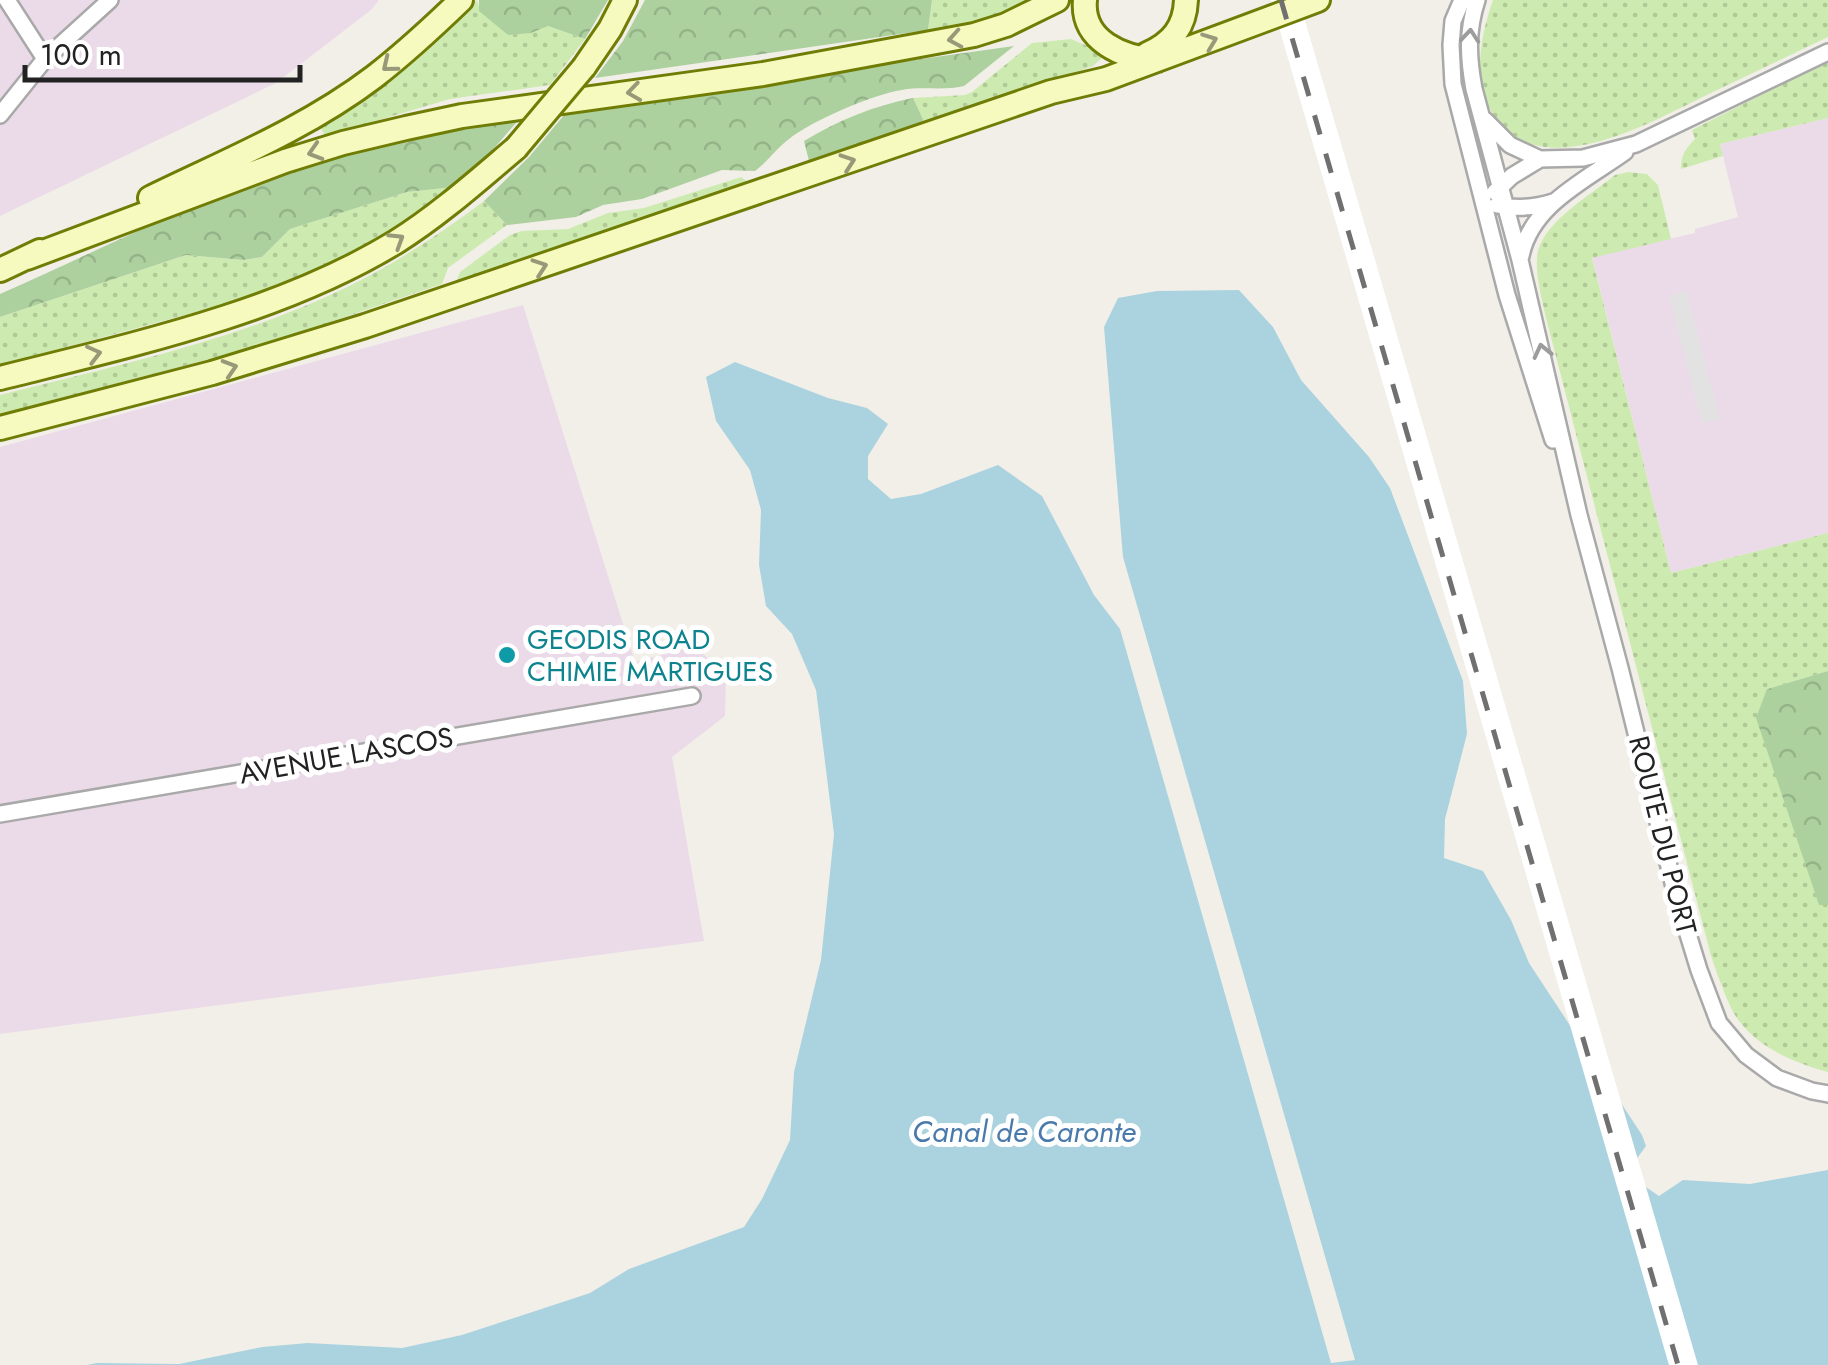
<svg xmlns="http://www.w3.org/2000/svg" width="1828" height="1365" font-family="Jost,sans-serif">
<defs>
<pattern id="grass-dots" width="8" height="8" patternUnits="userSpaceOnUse" patternTransform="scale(2.5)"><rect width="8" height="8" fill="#cdebb0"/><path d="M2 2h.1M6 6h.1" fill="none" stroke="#b0c997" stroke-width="1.8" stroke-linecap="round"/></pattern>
<pattern id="forest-crowns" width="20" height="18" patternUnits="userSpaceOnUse" patternTransform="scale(2.5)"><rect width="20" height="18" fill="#add19e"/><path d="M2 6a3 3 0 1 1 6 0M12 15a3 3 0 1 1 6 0" fill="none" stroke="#95b388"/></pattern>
</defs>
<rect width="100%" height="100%" fill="#f2efe9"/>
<!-- industrial -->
<path fill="#ebdbe8" d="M0,0h379l-8,10 -95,73 -276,133z
M1828,118v415l-157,40 -79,-316 103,-24v-4l43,-12 -18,-73z
M523,305l112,357 60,-16 31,30 -1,40 -53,41 32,184 -704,93v-587z"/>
<!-- grass -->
<path fill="url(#grass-dots)" d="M477,0l3,11 51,22 17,-7 37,13 -35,46 -100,14 -125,37 -4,-8 64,-45z
M932,0h100c-35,22 -63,25 -104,30z
M1493,0h335v37c-39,19 -78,37 -117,56 -59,28 -173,97 -220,18 -19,-33 -10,-77 2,-111z
M1071,39l30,13 2,5 -10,9 -172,60 2,-7 -10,-21 52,-3 7,-3 60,-49z
M1828,61v57l-108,26 3,12 -42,13c0,-14 4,-20 14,-30l-3,-9z
M1628,172l19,2 11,11 13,54 -79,19 79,315 157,-40v138l-61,18 52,216h9v167c-37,-10 -79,-28 -97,-64 -8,-17 -14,-35 -20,-52l-166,-642c-4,-20 -11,-43 -7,-63 7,-30 54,-57 77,-76z
M741,177l7,5 -292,100 4,-10 50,-37 12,-4 46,-2 40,-16 36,-5z
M455,187l-74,50 -68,35 -87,32 -226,61v-48l186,-62 57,5 19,-3 28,-28 117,-37z
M484,201l23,24 -59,43 -6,16 -182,62 -260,68v-19c110,-28 224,-52 328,-99 56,-25 107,-58 156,-95z"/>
<!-- forest -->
<path fill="url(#forest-crowns)" d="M479,0h129l-23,39 -37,-13 -17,7 -23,2 -29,-24z
M645,0h287l-4,30 -333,48 28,-37z
M1014,46l-50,40c-20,5 -42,0 -62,4 -28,4 -91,31 -113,49 -13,10 -22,23 -34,32l-33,-1 -80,29 -39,6 -27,12 -69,8 -23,-24 45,-44 41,-49z
M913,98l10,21 -2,7 -112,35 -5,-20c35,-21 69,-35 109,-43z
M521,117l-30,35 -36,35 -48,5 -117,37 -28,28 -19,3 -57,-5 -186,62v-23c77,-34 153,-72 232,-103 92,-37 191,-61 289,-74z
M1828,671v234h-9l-63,-187 11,-29z"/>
<!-- parking -->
<path fill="#e2e2e2" d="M1686,291l34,128 -18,4 -33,-127z"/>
<!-- water -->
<path fill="#aad3df" d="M1239,290l34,37 28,53 68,77 21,31 73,193 4,53 -22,85 -1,39 39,13 28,49 18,43 113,172 4,11 -16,22 13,17 16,11 24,-16 67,4 78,-14v195h-1741l10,-2 82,1 83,-17 46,-4 94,5 60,-13 128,-42 39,-24 115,-42 18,-28 28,-59 4,-68 27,-112 13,-126 -18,-144 -24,-56 -26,-28 -7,-41 2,-55 -11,-40 -34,-49 -10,-44 29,-15 93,36 39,10 21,16 -20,32v23l23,20 30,-5 77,-29 44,31 52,99 26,34 211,734 24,-3 -232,-803 -19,-230 14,-29 39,-7z"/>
<!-- pier -->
<path fill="#fff" d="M1271,0h28l399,1365h-29z"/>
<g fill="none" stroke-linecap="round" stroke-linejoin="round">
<!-- street casing -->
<g stroke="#a9a9a9" stroke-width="20">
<path id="street" d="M7,0l38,59
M1462,0l-9,21 -2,24 2,39 54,211 46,145
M1477,0c-10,31 -9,57 -3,89l46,171 59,255 41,153 56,227 23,75 20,53 27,32 31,23 35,13 16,3
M0,115l45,-56 65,-59
M1485,120l25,25 30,14 43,-1 53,-14 192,-92
M1495,192l17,-16 28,-17
M1497,205c20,4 36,3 56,-3
M1521,256c10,-51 65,-76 104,-104
M0,814l692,-118"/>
</g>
<!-- secondary casing -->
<g stroke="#707d05" stroke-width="28">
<path id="secondary" d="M1085,0c-4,41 38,58 72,60
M1147,54c25,-11 38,-27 39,-54
M584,67l26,-38 15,-29
M150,198c76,-37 157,-70 224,-121 31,-24 59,-50 87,-77
M27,258l258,-97 58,-18 63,-15 56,-12 301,-42 211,-39 32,-10 51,-25
M0,270l40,-19
M0,378c131,-33 280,-65 396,-136 43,-27 81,-61 120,-94
M0,428l212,-55 153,-47 686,-234 55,-13 212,-79"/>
</g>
<!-- street -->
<use href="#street" stroke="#fff" stroke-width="15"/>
<!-- secondary -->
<use href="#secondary" stroke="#f7fabf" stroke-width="22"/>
<!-- rail -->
<path stroke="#707070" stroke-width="5" stroke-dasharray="20 20" stroke-linecap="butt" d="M1281,0l397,1365"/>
<!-- secondary-bridge casing -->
<g stroke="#707d05" stroke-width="28" stroke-linecap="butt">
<path id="secondary-bridge" d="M516,148l68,-81"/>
</g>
<!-- secondary-bridge -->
<use href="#secondary-bridge" stroke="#f7fabf" stroke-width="22"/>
</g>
<!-- one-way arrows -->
<defs><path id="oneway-chevron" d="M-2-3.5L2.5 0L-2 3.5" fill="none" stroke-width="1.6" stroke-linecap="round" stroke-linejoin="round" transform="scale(2.5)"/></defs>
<g stroke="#9c9c9c">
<use href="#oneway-chevron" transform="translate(1470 36) rotate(-85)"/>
<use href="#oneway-chevron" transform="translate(1542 351) rotate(-103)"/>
</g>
<g stroke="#979978">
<use href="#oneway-chevron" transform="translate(955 39) rotate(170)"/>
<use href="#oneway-chevron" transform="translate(1210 41) rotate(-21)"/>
<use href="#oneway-chevron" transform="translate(389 65) rotate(141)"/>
<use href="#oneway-chevron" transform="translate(634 92) rotate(172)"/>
<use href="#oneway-chevron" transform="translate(315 152) rotate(163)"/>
<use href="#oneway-chevron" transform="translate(848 162) rotate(-19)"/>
<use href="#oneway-chevron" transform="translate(397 240) rotate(-32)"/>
<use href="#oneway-chevron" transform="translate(540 267) rotate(-19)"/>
<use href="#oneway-chevron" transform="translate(94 354) rotate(-14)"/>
<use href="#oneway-chevron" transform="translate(230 368) rotate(-17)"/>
</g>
<!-- markers -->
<circle fill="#0f9aa8" stroke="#fff" stroke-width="4" cx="507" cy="655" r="10"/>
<g text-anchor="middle" stroke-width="10" stroke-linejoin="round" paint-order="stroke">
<!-- culture labels -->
<g font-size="28" fill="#0d838f" stroke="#fff" text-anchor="start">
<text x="527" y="649">GEODIS ROAD<tspan x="527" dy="32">CHIMIE MARTIGUES</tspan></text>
</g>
<!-- street labels -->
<g font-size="28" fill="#222" stroke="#fff">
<text transform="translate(346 755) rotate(-10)" y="10">AVENUE LASCOS</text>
<text transform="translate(1663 835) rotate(76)" y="10">ROUTE DU PORT</text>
</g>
<!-- water labels -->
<g font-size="30" font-style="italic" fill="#4a7aab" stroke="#fff">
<text x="1024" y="1142">Canal de Caronte</text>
</g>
</g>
<!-- scale -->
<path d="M25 65v15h275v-15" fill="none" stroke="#222222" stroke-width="5"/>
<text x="40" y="65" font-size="30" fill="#222222" stroke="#ffffff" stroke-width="8" paint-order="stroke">100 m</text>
</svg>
